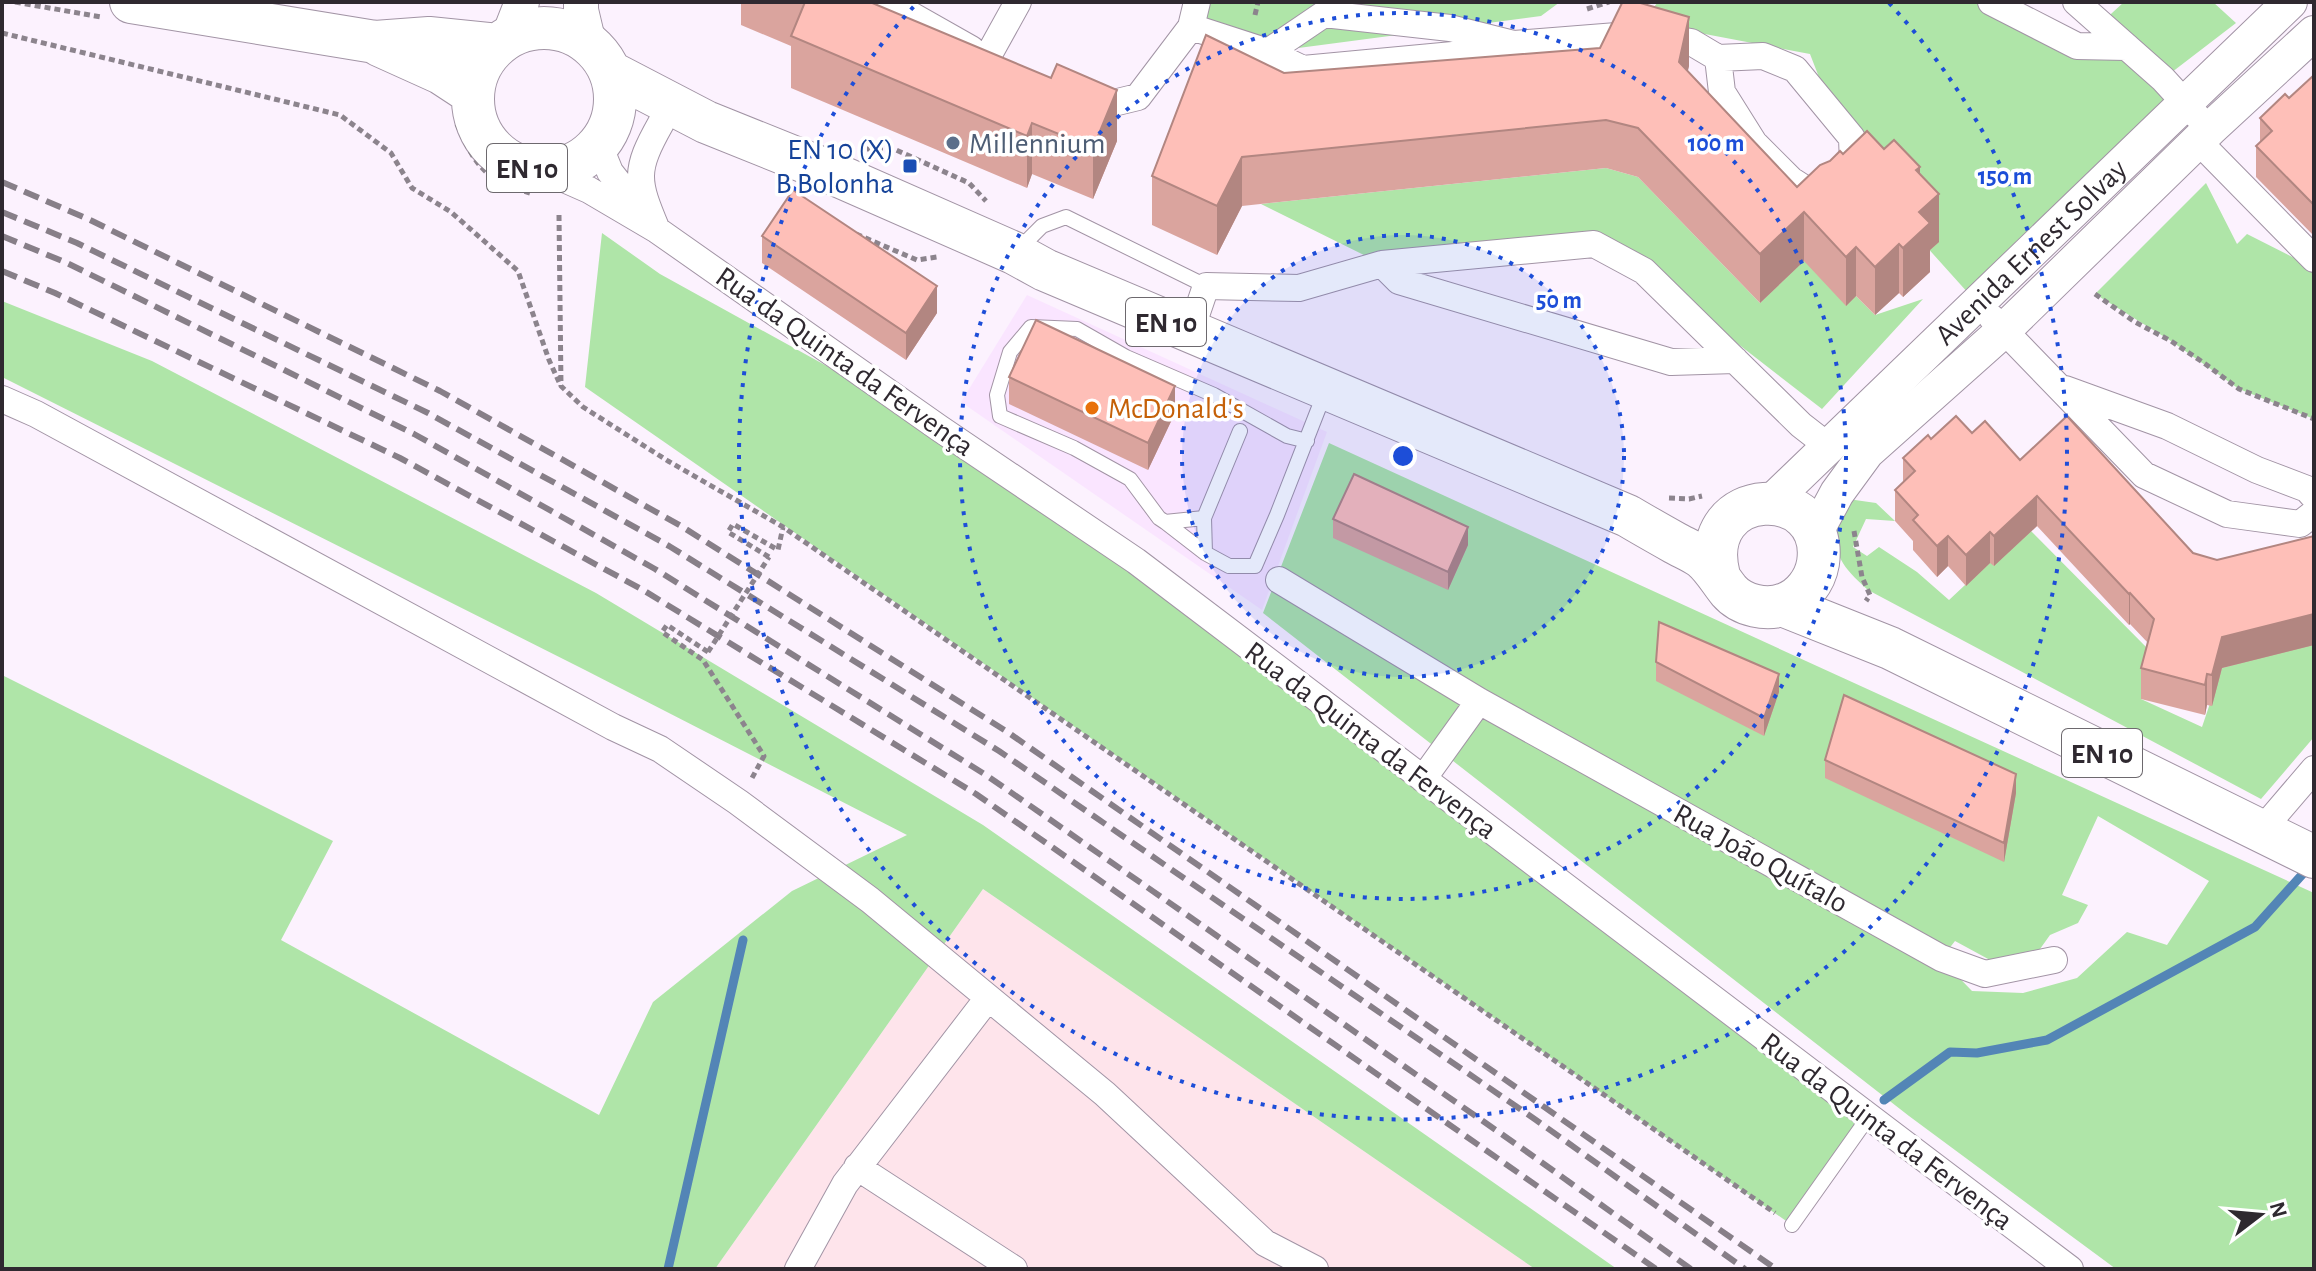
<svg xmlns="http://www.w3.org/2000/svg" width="2316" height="1271" font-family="'Alegreya Sans',sans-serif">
<rect width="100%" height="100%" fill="#fcf2fe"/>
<!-- built -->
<path fill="#fae5ff" d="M1027,295l300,137 -65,178 -301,-208z"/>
<!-- industrial -->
<path fill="#fee4eb" d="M983,889l552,380h-820z"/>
<!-- green -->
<path fill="#afe5a8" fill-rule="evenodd" d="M1189,2h371l-19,14 -273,36 -77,-25z
M1658,2h339l80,44 48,1 -25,-23 24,-22h89l23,21 -73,56 23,25 -208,200 -125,-139 -43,-111 -121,-23 -49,-7z
M1606,168l32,9 122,126 47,-46 49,39 19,19 48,-16 -101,110 -178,-138 -50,-27 -212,20 -121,-60z
M2206,183l31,61 10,-10 67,34v151l-75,-30 -68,-48 -76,-47z
M602,233l58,41 279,154 929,688 -76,109 -1207,-838z
M2,301l150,60 444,232 387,232 634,444h-82l-552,-380 -268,380h-713v-594l331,166 -52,99 318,175 54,-113 139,-111 115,-56 -322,-165 -583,-293z
M1329,443l985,450v376h-198l-207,-153 -646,-503zM2098,816l111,65 -42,64 -40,-13 -50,46 -54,15 -51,-2 -31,-32 14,-18 35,19 45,-4 15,-21 28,-12 10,-18 -26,-10z
M1848,499l28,4 19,18 -29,-2 -13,28 14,9 12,-9 38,25 32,28 78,-73 126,127 -12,45 61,28 20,-59 92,-25v94l-53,62 -393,-209c-28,-25 -31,-32 -37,-70z"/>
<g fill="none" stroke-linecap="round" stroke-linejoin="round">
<!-- stream -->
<path stroke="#5385b6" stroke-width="9" d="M1884,1100l66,-48 27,1 70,-13 208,-113 54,-60
M668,1269l75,-329"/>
<!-- service casing -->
<g stroke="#a294a5" stroke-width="16">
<path id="service" d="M1018,250l24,-24 24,-9 140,69
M1204,518l-39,4 -6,-4 -29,-39 -56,-31 -74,-32 -3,-21 13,-43 21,-25 46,2 49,28 88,38 73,41 20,5
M1165,522l40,31 24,13h26l22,-51 48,-123
M1205,553l-1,-35 36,-87
M1792,1225l68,-96 8,-13"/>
</g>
<!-- minor casing -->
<g stroke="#a294a5" stroke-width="28">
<path id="minor" d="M888,2l83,47
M1991,2l86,44 50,1
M2076,2l87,77 33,36
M1191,27l77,25 35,17 150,-14 61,-11 -64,-16 -126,-14 -56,38
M1514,44l128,-10 49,8 27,16 4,34 32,51 37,37 28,18 34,-33 -1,-27 -57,-69 -32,-13 -45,2
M987,58l31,-56
M1085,103l12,4 41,-10 53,-70 6,-25
M2198,141l116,118
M599,145l11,27 34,43
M546,171l43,19 68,40 282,198 197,133 934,708
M657,230c-21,-50 -23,-59 4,-107
M1992,318l152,157 83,39 73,10 14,-11
M1190,333l16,-47 93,2 83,-24
M1735,360l-64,2 -272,-81 -17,-17 212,-20 50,27 157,154 27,21
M2065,389l102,37 90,44 50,19 7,8
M2,399l34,15 577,313 47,22 78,53 132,98 235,194 160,149 50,26
M1279,580l200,121 462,257 44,16 69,-14
M1423,779l56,-78
M2261,831l53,-62
M857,1167l157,102
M798,1269l47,-85 143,-186"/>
</g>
<!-- tertiary casing -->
<g stroke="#a294a5" stroke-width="36">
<g id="tertiary">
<path d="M581,2v8l8,34"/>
<path d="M508,38l14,-36"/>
<path id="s1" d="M1770,503l520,-501"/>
<path d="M1816,532l21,-39 30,-41 137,-122 206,-201 104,-96"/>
</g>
</g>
<!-- primary casing -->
<g stroke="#a294a5" stroke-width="44">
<path id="primary" d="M131,2l244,40 54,-4 69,7
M473 99a71 71 0 1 1 142 0a71 71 0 1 1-142 0Z
M379,45l62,28 32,21
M610,72l96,50 117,47 191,84 31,17 583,246c15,9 31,18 47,27 9,5 19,9 27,15 11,9 18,22 27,33 13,15 38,20 56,13 17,-6 30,-23 33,-41 12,-82 -123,-80 -99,13
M1782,605l108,43 424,209"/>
</g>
<!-- path -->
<path stroke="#8c848d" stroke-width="5" stroke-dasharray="6 4" stroke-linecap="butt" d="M15,2l86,15
M1587,9l22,-7
M1255,15l3,-13
M2,33l338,82 51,38 21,35 39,24 67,59 31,89 10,22
M457,124c19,43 27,55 73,69
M867,149h27l75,34 17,18
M559,215l2,171 22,21 85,54 115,66 992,686
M856,234l61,26 20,-3
M2095,294l40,28 36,19 33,22 35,26 75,30
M1669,498l20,1 13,-3
M1854,531l8,46 8,18 -4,6
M769,557l-41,-25 5,-8 45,26 5,-23
M708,652l-41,-27 -5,7 41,28 61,96 -12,22"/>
<!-- service -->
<use href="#service" stroke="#fff" stroke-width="14"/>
<!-- minor -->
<use href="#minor" stroke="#fff" stroke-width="26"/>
<!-- tertiary -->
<use href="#tertiary" stroke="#fff" stroke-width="34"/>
<!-- primary -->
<use href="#primary" stroke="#fff" stroke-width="42"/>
<!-- rail -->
<path stroke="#877f88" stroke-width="6" stroke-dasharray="16 8" stroke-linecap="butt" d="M2,182l86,37 352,172 241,135 328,207 767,536
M2,212l75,31 351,170 241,133 330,205 537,369 209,149
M2,236l65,27 347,171 241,135 331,206 537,374 168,120
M2,271l53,22 345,165 243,132 333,204 680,475"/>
<!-- path-bridge -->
<path stroke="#8c848d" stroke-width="5" stroke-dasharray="6 4" stroke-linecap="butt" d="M708,652l61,-95"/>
</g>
<!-- wall -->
<path fill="#daa49e" d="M741,2h129l247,139 -24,58 -61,-25 -5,14 -236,-100v-42l-50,-21z
M1689,66l-2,6 110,115 33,-26 13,-7 41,-5 36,24 19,69 -9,8v22l-27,25 -4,-4 -24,22 -19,-19 -10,10 -42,-45 -44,42 -122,-126 -32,-9 -364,38 -25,49 -65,-30v-49l132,-103z
M2314,76v160l-58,-59v-31l4,-4v-24l29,-20z
M762,236l175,77 -31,47 -144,-97z
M1009,377l166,36 -27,57 -139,-66z
M1972,433l221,120 24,7 97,-24v109l-92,23 -10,38 -5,-1 -2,10 -64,-16v-31l7,-25 -18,-19 -1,1 -92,-99 -43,40 -4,-3 -24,23 -18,-20 -11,11 -24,-27v-9l-18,-20v-31l8,-8v-24l28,-19z
M1333,519l135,26 -20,45 -115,-52z
M1656,662l123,30 -15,44 -108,-55z
M1825,760l191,33 -12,69 -179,-84z"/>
<!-- shaded-wall -->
<path fill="#b28681" d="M1689,17v49l-10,45v-49z
M1117,90v51l-24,58v-51z
M1032,123v51l-5,14v-52z
M1242,157v49l-25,49v-49z
M1920,167v44l19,-17v48l-9,8v22l-27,25v-49l13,-78z
M1804,212v49l-44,42v-49z
M1899,244v49l-24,22v-48z
M1856,247v49l-10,10v-49z
M937,286v27l-31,47v-27z
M1175,386v27l-27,57v-27z
M2037,496v30l-43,40v-30z
M1468,527v18l-20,45v-18z
M1990,532v31l-24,23v-31z
M1948,536v30l-11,11v-31z
M2130,593v31l-1,1v-31z
M2314,614v31l-92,23 -10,38v-31l10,-38z
M1779,674v18l-15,44v-18z
M2207,674v31l-2,10v-30z
M2016,774v19l-12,69v-19z"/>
<!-- building -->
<path fill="#febfb8" stroke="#b28681" stroke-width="2" d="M805,2h65l181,76 6,-14 60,26 -24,58 -61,-25 -5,13 -236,-100z
M1637,2l52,15 -10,45 118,125 23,-22 10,-4 10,-10 3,3 24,-23 17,18 10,-9 26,27 -4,3 23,24 -20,18 11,11 -27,25 -4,-4 -24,23 -19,-20 -10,10 -42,-45 -44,42 -122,-126 -32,-8 -364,37 -25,49 -65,-30 54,-141 78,38 316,-25 22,-45z
M2314,75v130l-58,-59 16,-15 -12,-13 25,-24 4,4z
M793,190l144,96 -31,47 -144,-97z
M1036,320l139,66 -27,57 -139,-66z
M1956,416l16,17 13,-12 35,39 47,-44 126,137 24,7 97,-24v78l-92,23 -10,38 -5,-1 -2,11 -64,-17 13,-49 -24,-26 -1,1 -92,-98 -43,40 -4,-4 -24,23 -18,-19 -11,10 -24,-26 5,-5 -23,-25 20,-19 -12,-13 25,-23 3,4z
M1354,474l114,53 -20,45 -115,-53z
M1659,622l120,52 -15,44 -108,-56z
M1844,695l172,79 -12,69 -179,-83z"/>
<!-- distance rings -->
<circle cx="1403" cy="456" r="221" fill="#1d4ed8" fill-opacity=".12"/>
<g fill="none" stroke="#1d4ed8" stroke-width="4" stroke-dasharray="4 8">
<circle cx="1403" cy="456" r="221"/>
<circle cx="1403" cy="456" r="443"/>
<path d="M1889 3A664 664 0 1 1 917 3"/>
</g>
<!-- markers -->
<circle fill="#5c6f8a" stroke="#fff" stroke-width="3" cx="953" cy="143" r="8"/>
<rect fill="#1a4fb4" stroke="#fff" stroke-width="3" x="902" y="158" width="16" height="16" rx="4"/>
<circle fill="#e8710a" stroke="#fff" stroke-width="3" cx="1092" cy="408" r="8"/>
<g text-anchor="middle" stroke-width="7" stroke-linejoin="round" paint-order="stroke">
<!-- shield labels -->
<g fill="#fff" stroke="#6d696e" stroke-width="2">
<rect x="487" y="144" width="80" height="48" rx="6"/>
<rect x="1126" y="298" width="80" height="48" rx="6"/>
<rect x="2062" y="729" width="80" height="48" rx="6"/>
</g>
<g font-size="28" font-weight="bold" fill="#2f2930">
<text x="527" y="178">EN 10</text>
<text x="1166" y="332">EN 10</text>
<text x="2102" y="763">EN 10</text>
</g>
<!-- service labels -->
<g font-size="30" fill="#4e5e75" stroke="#fff" text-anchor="start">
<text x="969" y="153">Millennium</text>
</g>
<!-- transit labels -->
<g font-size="30" fill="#164399" stroke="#fff" text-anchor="end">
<text x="894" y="159">EN 10 (X)<tspan x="894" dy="34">B Bolonha</tspan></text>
</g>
<!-- street labels -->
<g font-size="30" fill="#2f2930" stroke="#fff">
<text dy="10" stroke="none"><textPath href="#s1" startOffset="362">Avenida Ernest Solvay</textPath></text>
<text transform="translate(845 361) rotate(35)" y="10">Rua da Quinta da Fervença</text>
<text transform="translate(1371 740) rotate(37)" y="10">Rua da Quinta da Fervença</text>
<text transform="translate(1761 858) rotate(29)" y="10">Rua João Quítalo</text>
<text transform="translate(1887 1131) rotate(37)" y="10">Rua da Quinta da Fervença</text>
</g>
<!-- food labels -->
<g font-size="30" fill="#c56008" stroke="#fff" text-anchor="start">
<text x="1108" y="418">McDonald's</text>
</g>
</g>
<circle cx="1403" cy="456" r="12" fill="#1d4ed8" stroke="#fff" stroke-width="4"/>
<g font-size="24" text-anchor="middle" font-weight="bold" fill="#1d4ed8" stroke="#fff" stroke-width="7" stroke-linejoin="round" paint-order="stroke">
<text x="1716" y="151">100 m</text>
<text x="2005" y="184">150 m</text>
<text x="1559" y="308">50 m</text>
</g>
<!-- border -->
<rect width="2316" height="1271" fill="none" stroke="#2f2930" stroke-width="8"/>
<!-- north arrow -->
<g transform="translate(2260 1215) rotate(74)" stroke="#ffffff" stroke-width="6" paint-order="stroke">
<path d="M0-6L14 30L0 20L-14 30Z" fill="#2f2930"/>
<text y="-12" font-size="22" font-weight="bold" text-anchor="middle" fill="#2f2930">N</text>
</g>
</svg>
